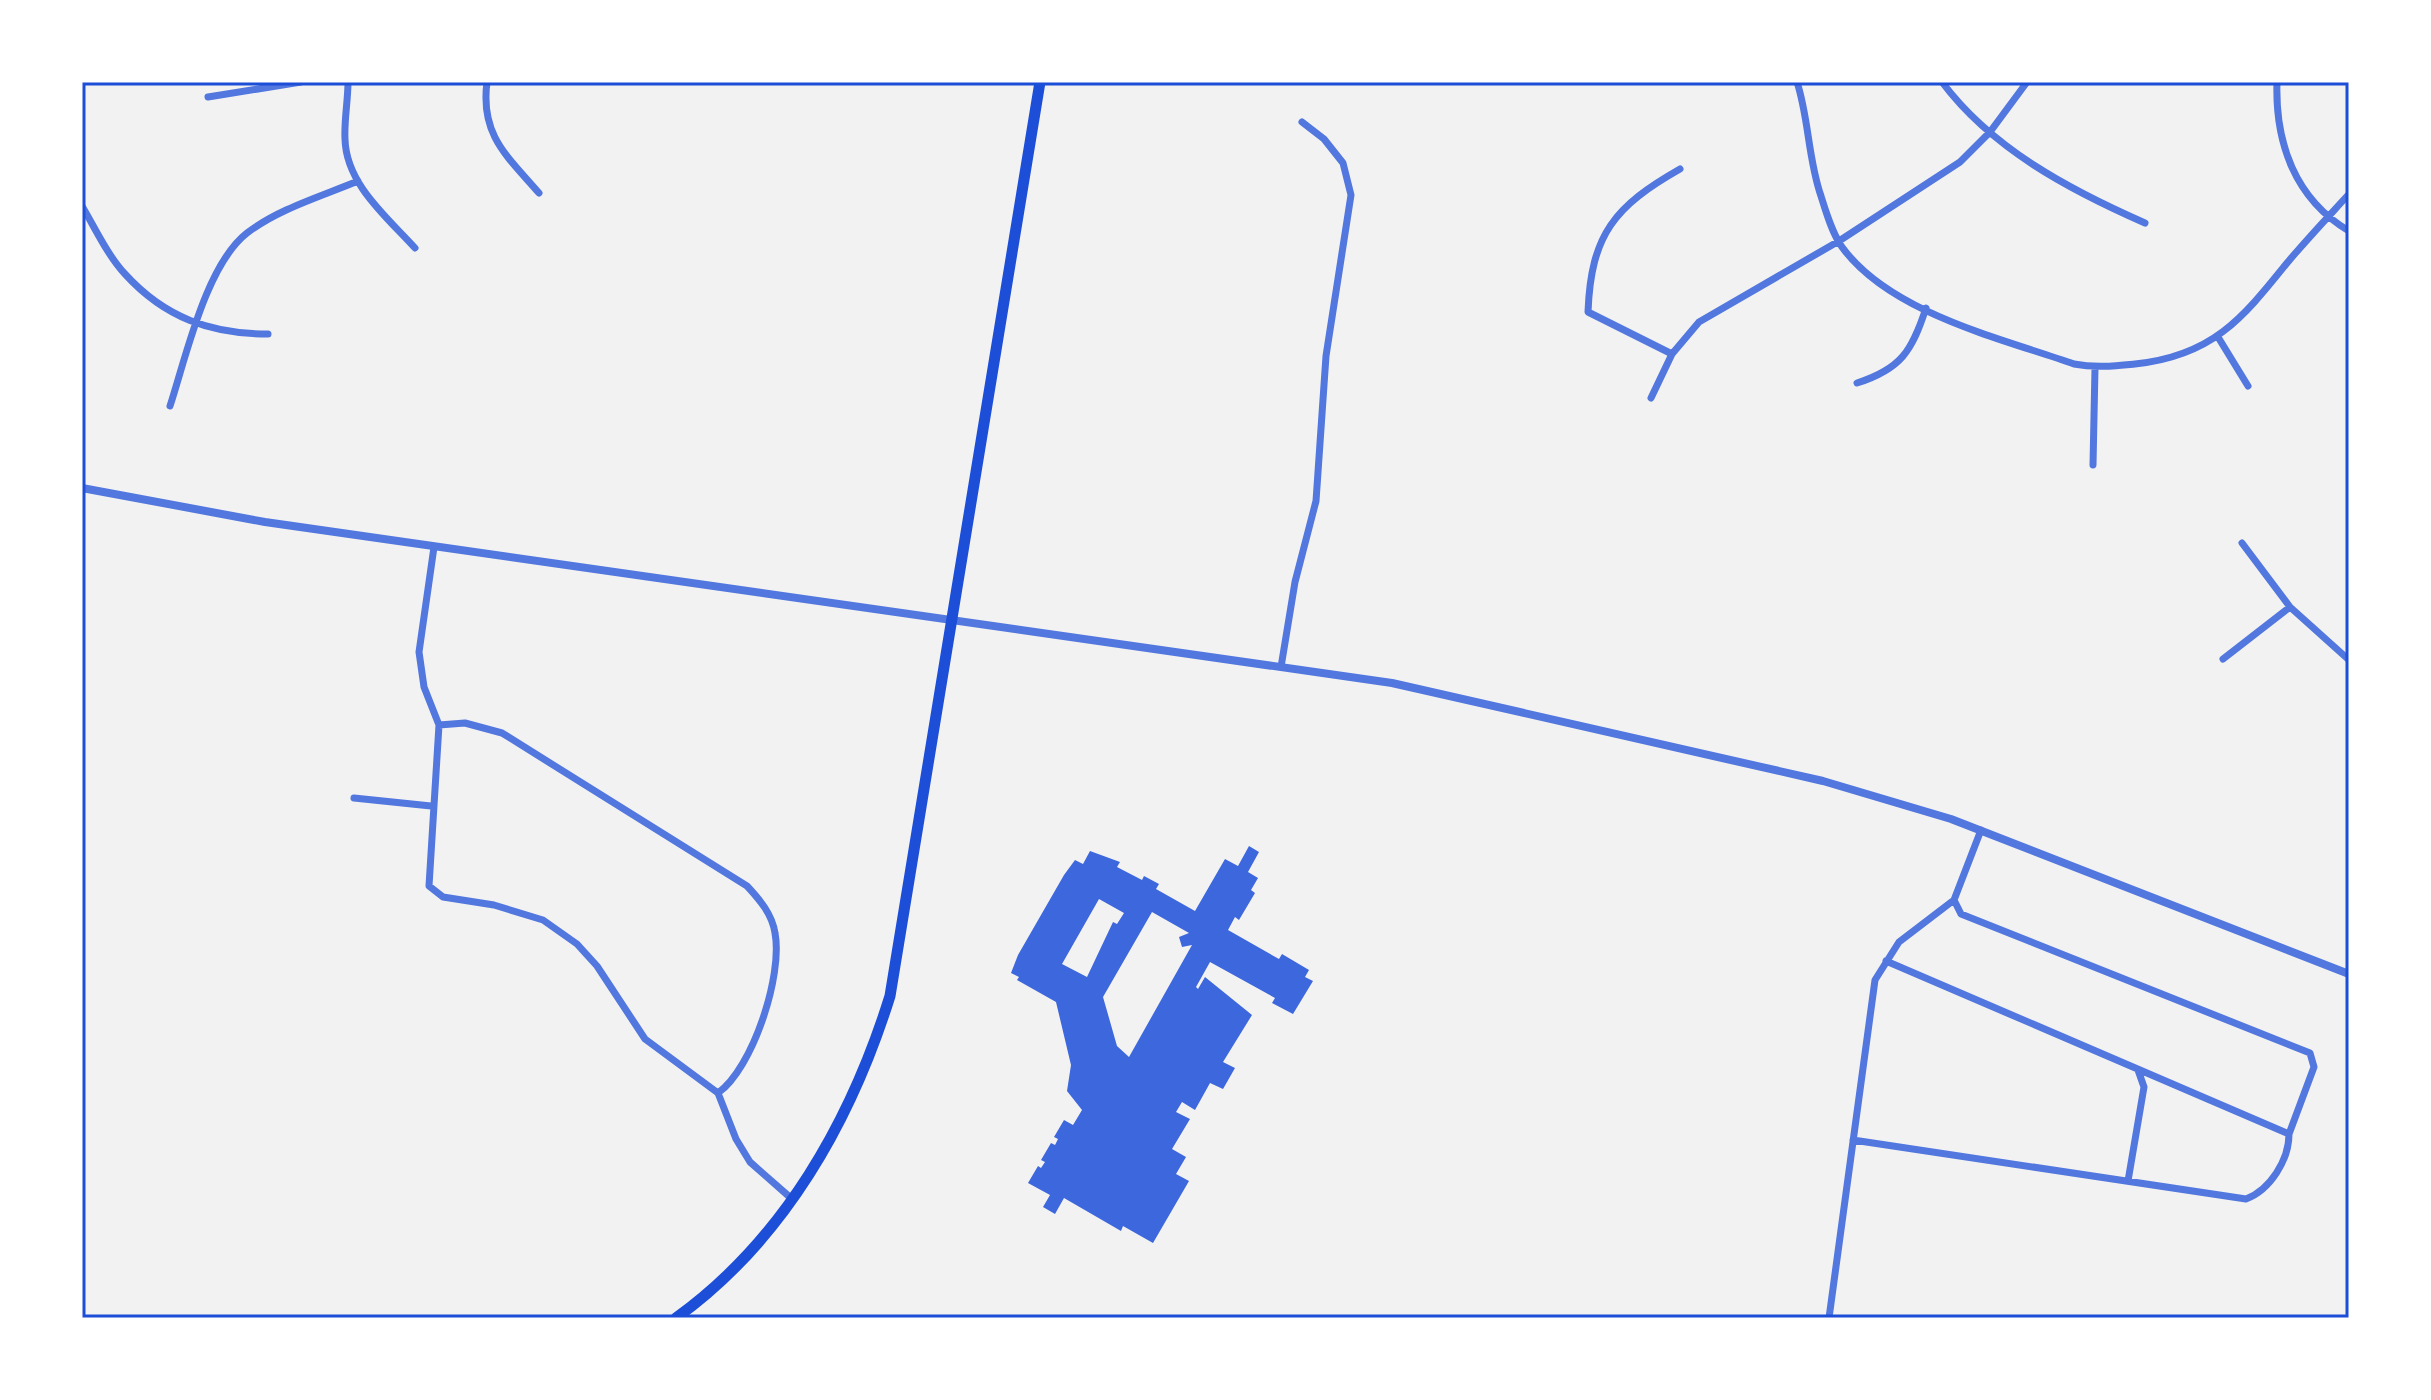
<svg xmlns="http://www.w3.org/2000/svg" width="2431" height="1400" font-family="Signika,sans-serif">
<rect width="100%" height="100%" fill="#f2f2f2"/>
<!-- building -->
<path fill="#3d67dc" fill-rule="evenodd" d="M1249,846l10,6 -11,20 10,6 -7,12 4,3 -16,27 -4,-3 -7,13 51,29 3,-5 27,16 -4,7 8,4 -20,33 -21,-11 3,-5 -65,-36 -14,25 2,2 7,-12 47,38 -29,47 12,6 -12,21 -13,-6 -15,27 -13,-8 -6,10 14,7 -18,30 14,8 -10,17 13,7 -36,62 -30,-17 -2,5 -57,-33 -9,16 -12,-7 7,-12 -22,-12 10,-17 3,2 4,-6 -4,-2 10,-17 4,2 3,-6 -4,-2 10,-17 9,5 9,-15 -15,-19 4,-26 -15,-63 -39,-22 2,-3 -8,-4 7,-18 46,-80 11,-15 8,4 7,-13 30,11 -3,5 25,13 2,-4 15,8 -3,5 39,22 30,-52 13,7zM1099,899l25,14 -7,11 -4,-2 -26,55 -25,-13zM1152,912l37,21 -10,4 3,10 10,-2 -63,112 -12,-11 -14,-49z"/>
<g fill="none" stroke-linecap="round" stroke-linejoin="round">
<!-- minor -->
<path stroke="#5277de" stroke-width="7" d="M348,82c0,19 -4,38 -3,57 1,45 42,78 70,109
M487,82c-7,53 20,74 52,111
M1797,82c12,37 11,77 24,114 5,16 11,37 21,51 48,66 158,91 232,117 21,4 40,2 61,0 77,-8 107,-45 152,-101 20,-24 41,-46 62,-69
M1942,82c50,67 128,108 203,141
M2277,82c-2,61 18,117 72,149
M208,97l93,-15
M82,206c13,22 26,50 43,68 40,44 86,60 143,60
M2218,337l30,49
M1672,354l-84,-42c3,-78 27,-106 92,-143
M1857,383c44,-14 55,-32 69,-75
M1651,398l21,-44 27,-32 140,-81 121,-79 30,-30 37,-50
M170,406c16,-49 36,-141 77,-173 31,-24 75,-37 111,-52
M2093,465l2,-97
M2242,543l48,64 59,53
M434,547l-15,105 5,35 15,38 -10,161 14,11 51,8 49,15 34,24 20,22 48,73 73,54 18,46 14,23 42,37
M2223,659l67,-52
M1281,667l14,-85 21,-81 10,-145 25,-161 -8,-32 -19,-24 -22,-17
M439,725l26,-2 37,10 245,153c13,14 25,28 28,47 8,42 -22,135 -57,160
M354,798l77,8
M1886,961l403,173
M1853,1140l393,59c24,-9 43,-39 43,-65l25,-67 -4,-14 -349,-139 -7,-14
M2128,1181l16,-94 -6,-17
M1829,1318l46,-338 24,-38 55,-42 27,-70"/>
<!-- tertiary -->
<path stroke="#5277de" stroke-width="8" d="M82,488l183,34 1127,161 431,98 128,38 398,155"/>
<!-- primary -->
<path stroke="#1d4ed8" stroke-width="11" d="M676,1318c108,-78 175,-197 214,-322l150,-914"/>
</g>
<!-- border -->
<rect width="2431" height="1400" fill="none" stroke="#ffffff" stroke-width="168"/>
<rect x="84" y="84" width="2263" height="1232" fill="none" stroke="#1d4ed8" stroke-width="3"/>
</svg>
